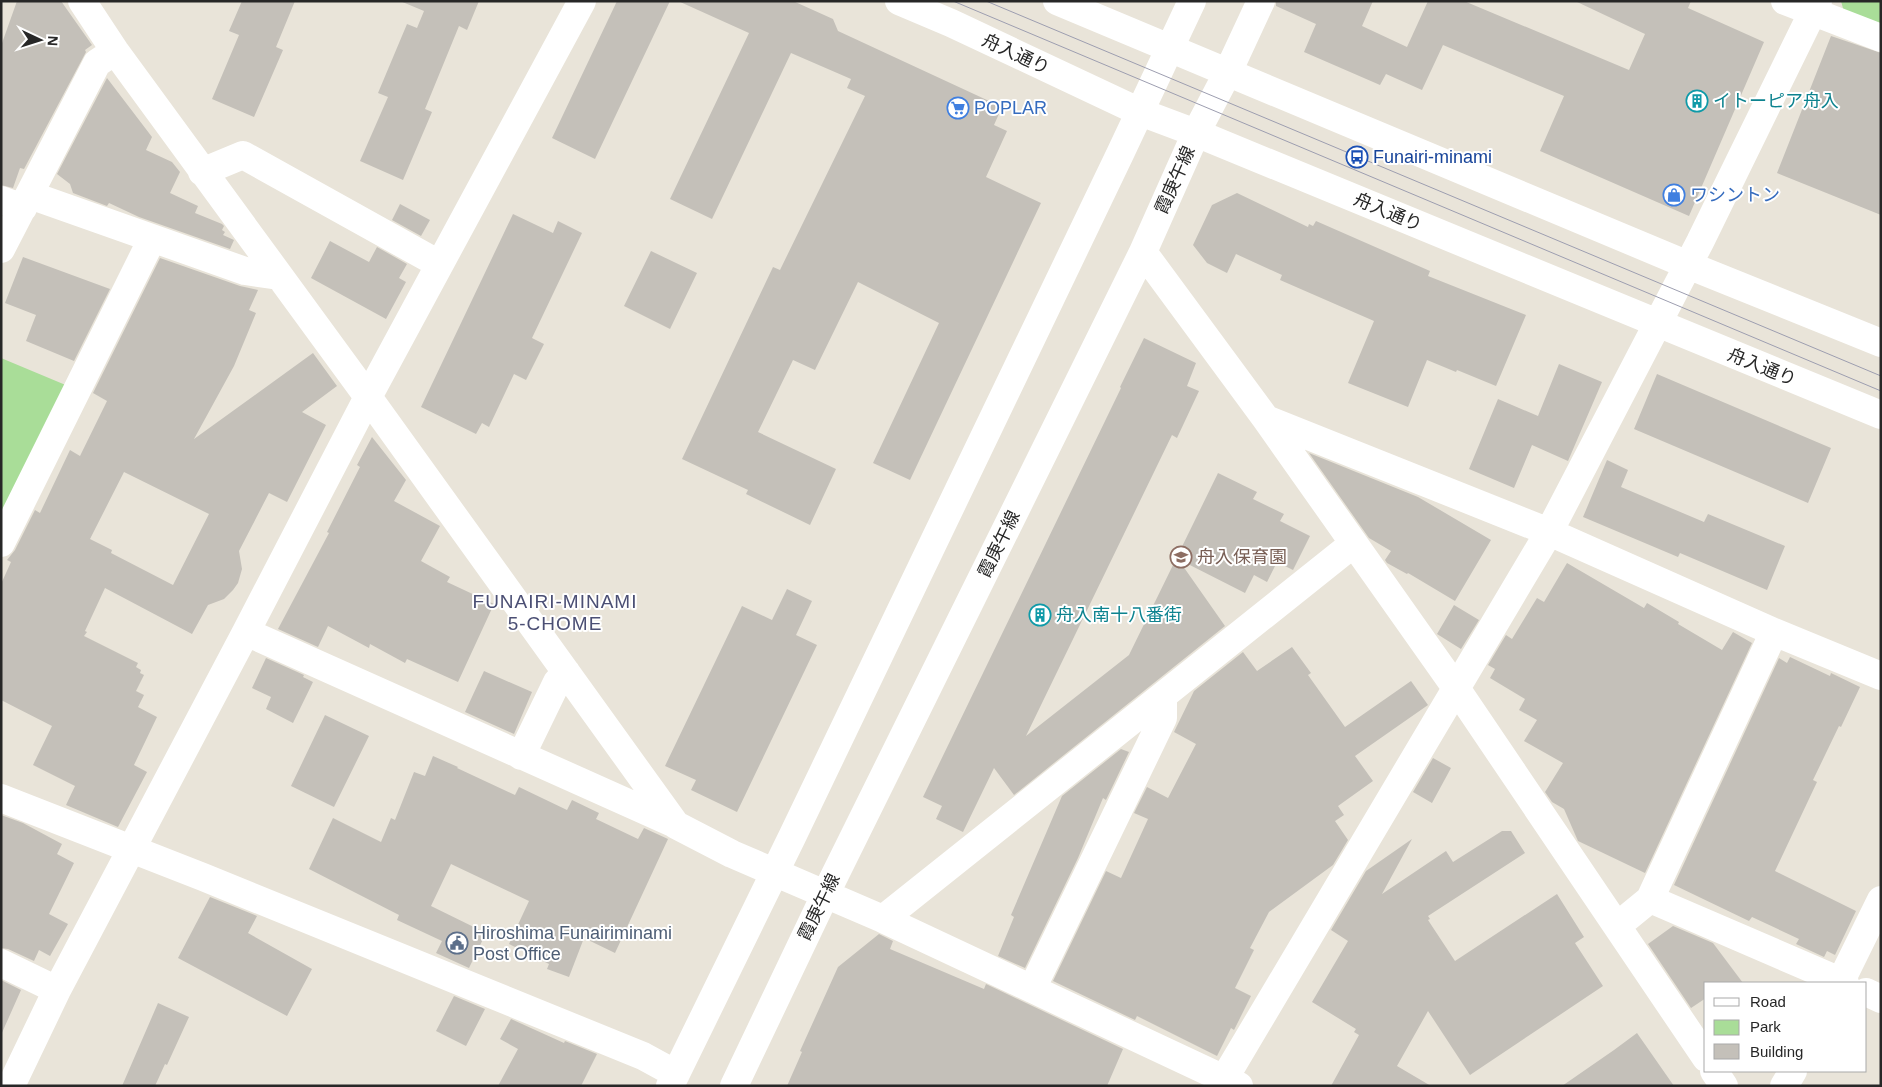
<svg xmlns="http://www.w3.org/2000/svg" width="1882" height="1087" font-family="Helvetica,'Noto Sans JP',sans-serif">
<rect width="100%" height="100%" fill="#e9e4d9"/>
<!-- green -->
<path fill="#a9dd98" d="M1841,1h40v26l-37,-15z
M1,358l67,28 -67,134z"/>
<!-- building -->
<path fill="#c4c0b9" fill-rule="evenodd" d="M17,1h44l31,44 -7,5 1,2 -62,117 -4,-1 -7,20 -12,-3v-139z
M242,1h53l-19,46 7,3 -29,67 -42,-18 27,-64 -10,-4z
M400,1h79l-12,29 -8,-4 -34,83 7,3 -29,68 -43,-19 28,-64 -10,-4 29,-69 10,4 7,-17z
M617,1h53l-75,158 -43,-21z
M678,1h115l40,18 5,12 164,76 -8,18 13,6 -21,46 55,26 -131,277 -37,-17 66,-140 -81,-41 -43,88 -22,-10 -35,72 78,37 -26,56 -64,-31 2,-4 -66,-31 91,-192 7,3 85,-174 -18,-8 4,-9 -60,-26 -79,166 -42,-20 79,-166z
M1276,1h97l-11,25 45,21 21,-46h36l165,69 16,-36 -70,-33h116l-3,7 76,34 -75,174 -149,-65 24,-55 -121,-51 -21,45 -36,-16 -6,11 -76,-33 12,-28 -40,-18z
M1831,36l50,17v162l-104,-42z
M107,78l45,59 -6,13 26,12 8,10 -10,21 28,13 -3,7 27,11 2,2 -2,4 3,2 -2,3 11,5 -4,9 -91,-32 -30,-14 -2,3 -34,-13 -3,-9 -13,-10z
M1237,193l71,34 1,-3 4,2 3,-5 114,50 -2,5 98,39 -30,71 -39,-16 -1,2 -29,-12 -19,47 -60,-24 26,-62 -94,-41 2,-5 -46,-21 -9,19 -20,-10 -14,-18 19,-40z
M400,204l30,16 -9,16 -29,-16z
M513,214l40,19 5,-12 24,12 -50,105 12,6 -18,36 -12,-6 -25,53 -7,-4 -6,11 -55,-27z
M330,241l39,21 8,-15 30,17 -8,14 7,4 -20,37 -75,-41z
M651,251l46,22 -27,56 -46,-23z
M23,257l87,32 -36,72 -48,-20 10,-26 -31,-12z
M160,258l80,28 18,4 -9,20 7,3 -22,53 -40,73 119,-86 24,33 -35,26 24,13 -39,77 -18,-9 -30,58 3,18 -4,14 -5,7 -9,9 -16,6 -16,29 -87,-46 -20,43 2,1 -3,4 54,27 -2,4 5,3 -1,3 4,2 -8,16 8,4 -6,12 19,10 -23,48 13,7 -29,55 -52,-22 9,-19 -42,-21 19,-39 -51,-26v-116l10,-22 -4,-2 8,-10 20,-40 5,3 30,-63 10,6 27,-55 -14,-8zM124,472l85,42 -36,71 -62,-32 1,-3 -22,-11z
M1144,338l52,25 -9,23 12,5 -22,47 -5,-3 -146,301 103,-81 89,-182 39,19 -4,7 31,15 -4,7 30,15 -17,34 -16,-8 -10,20 -13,-7 -9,18 -67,-34 47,67 -211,169 -20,-27 -31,64 -27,-13 6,-13 -19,-9 198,-409 -1,-1z
M1559,364l43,18 -34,79 -36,-16 -18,43 -45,-19 29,-70 40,17z
M1657,374l174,74 -23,55 -174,-74z
M372,437l34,43 -12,21 46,25 -19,35 29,16 -3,5 47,22 -36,78 -51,-23 -2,4 -35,-19 -1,4 -41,-22 -10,21 -40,-18 51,-96 -2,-1 33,-65 -3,-2z
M1309,453l109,44 73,43 -36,61 -47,-28 -1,1 -20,-11 -2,-3 6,-9 -22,-13z
M1607,460l21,10 -7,17 83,35 4,-8 77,32 -18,44 -87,-37 -2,4 -95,-40z
M1567,563l77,45 3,-5 32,19 -1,2 44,26 11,-18 19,11 -107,230 -67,-32 -14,-32 -12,-7 -7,-10 18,-29 -39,-22 13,-21 -18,-10 6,-11 -35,-21 5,-9 -7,-4 18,-30 6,4 25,-41 7,4z
M787,589l25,12 -16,34 21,10 -80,167 -46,-22 5,-10 -31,-14 77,-160 30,14z
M1454,605l25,15 -18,29 -24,-15z
M1292,647l19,26 -3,2 37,52 66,-46 17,24 -73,51 18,25 -35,25 6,9 -9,6 13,19 -15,25 -64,47 -19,36 4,2 -19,38 16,8 -17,34 -3,-2 -14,28 -80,-40 -2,4 -82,-39 53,-110 15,7 27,-59 -14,-6 13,-26 21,11 28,-54 -22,-12 20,-41 49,-39 14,19z
M1790,657l40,19 1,-3 29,14 -19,40 -2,-1 -26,54 4,2 -42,89 81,40 -21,44 -8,-4 -3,6 -28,-13 3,-5 -47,-22 -3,4 -75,-36 105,-227 8,5z
M266,658l38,17 -1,2 10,5 -20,41 -27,-14 5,-12 -19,-9z
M484,671l48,21 -18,42 -49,-22z
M325,715l44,21 -35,71 -43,-21z
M1121,749l8,3 -23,48 -3,-2 -25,60 -53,110 -27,-12 16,-39 -3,-2 51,-119z
M433,756l25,11 -1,1 58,27 4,-8 48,23 5,-10 27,13 -3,6 42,20 6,-11 24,11 -53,114 -31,-15 -15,39 -22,-8 2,-5 -40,-20 20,-43 -78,-37 -20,42 55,27 -17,35 -33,-15 6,-12 -45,-21 2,-5 -90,-46 24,-51 48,24 10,-24 4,2 19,-48 11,4z
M1433,758l18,10 -19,35 -19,-11z
M1,815l22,8 39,21 -5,10 17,9 -25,51 19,10 -18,32 -11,-6 -5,11 -26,-12 -7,-1z
M1502,831h9l14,22 -97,63 2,3 -2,1 27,41 102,-67 27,43 -9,6 28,43 -133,89 -42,-64 -31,55 34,20h-100l28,-51 -5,-3 2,-3 -44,-27 36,-61 -17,-11 35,-59 46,-32 -30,55 64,-43 7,11z
M210,897l47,19 -9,17 64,36 -25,47 -109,-58z
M1673,926l40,17 30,40h-37v15l-15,10 -43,-64z
M879,934l14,7 -3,8 94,40 2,-5 137,65 -16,37h-320l15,-34 -2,-1 38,-84z
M1,980l20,10 -20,45z
M454,996l31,13 -19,37 -30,-15z
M158,1003l31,14 -22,48 -2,-1 -10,22h-33z
M511,1019l53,24 1,-2 32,13 -16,32h-83l20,-37 -18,-10z
M1637,1033l37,53h-112l52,-36z"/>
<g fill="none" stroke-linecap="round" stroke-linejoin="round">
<!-- minor -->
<path stroke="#fff" stroke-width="28" d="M82,1l33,50 253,346 308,428 56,29 151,65 356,167
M899,1l52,22 189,89 56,21 685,282
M1057,1l631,264 193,78
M1785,1l96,37
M202,172l41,-17 196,109
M30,195l215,76 34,5
M1,200l22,8
M1,249l96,-186 18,-12
M1143,252l123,167 190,269 250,370
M1266,419l283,113 225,100 107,44
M1,543l151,-304
M246,632l429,192
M521,756l36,-74 9,-10
M1,798l202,79 440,179 33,18
M1650,899l195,84
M883,919l470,-375
M1617,926l33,-27 124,-267
M1,963l56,27
M1840,983l41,-83
M1032,989l131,-271v-22
M1866,992l15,7
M1714,1071l10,15
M11,1086l46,-96 189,-358 122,-235 214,-396
M670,1086l122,-249 328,-683 72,-153
M734,1086l92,-193 317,-641 53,-119 32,-61 33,-71
M1220,1086l329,-554 151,-290 118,-241
M1784,1086l9,-15"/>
<!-- tram -->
<path stroke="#9d9eb0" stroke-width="1" d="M953,1l928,390
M986,1l895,375"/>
</g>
<!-- icons -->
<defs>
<g id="building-ring" transform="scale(1.125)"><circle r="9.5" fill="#fff" stroke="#0f9aa8" stroke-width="1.5"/><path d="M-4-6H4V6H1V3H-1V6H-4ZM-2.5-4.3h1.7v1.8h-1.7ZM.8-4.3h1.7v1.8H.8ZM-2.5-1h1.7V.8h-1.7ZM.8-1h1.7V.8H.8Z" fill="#0f9aa8"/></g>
<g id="supermarket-ring" transform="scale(1.125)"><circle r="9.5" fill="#fff" stroke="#3f7fe0" stroke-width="1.5"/><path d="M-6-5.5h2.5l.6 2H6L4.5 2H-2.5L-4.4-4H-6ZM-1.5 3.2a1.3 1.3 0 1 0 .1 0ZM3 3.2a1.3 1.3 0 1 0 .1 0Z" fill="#3f7fe0"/></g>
<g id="bus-ring" transform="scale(1.125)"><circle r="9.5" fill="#fff" stroke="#1a4fb4" stroke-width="1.5"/><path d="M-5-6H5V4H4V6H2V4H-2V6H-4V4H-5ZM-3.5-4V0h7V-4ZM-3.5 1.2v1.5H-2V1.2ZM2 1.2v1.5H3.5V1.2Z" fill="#1a4fb4"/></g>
<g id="shop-ring" transform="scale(1.125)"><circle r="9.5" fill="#fff" stroke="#3f7fe0" stroke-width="1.5"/><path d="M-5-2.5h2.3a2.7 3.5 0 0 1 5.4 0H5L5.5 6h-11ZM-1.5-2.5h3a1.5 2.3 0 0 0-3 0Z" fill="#3f7fe0"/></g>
<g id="school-ring" transform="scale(1.125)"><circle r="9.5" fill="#fff" stroke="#8d6e63" stroke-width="1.5"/><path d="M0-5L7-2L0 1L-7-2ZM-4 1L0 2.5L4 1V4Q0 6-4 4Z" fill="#8d6e63"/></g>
<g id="civic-ring" transform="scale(1.125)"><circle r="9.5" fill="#fff" stroke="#5c6f8a" stroke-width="1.5"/><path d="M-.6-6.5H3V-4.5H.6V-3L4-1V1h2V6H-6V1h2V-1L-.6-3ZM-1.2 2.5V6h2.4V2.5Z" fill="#5c6f8a"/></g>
</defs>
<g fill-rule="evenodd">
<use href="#building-ring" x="1697" y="101"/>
<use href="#supermarket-ring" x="958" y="108"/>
<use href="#bus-ring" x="1357" y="157"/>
<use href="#shop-ring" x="1674" y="195"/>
<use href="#school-ring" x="1181" y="557"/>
<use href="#building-ring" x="1040" y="615"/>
<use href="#civic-ring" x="457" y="943"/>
</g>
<g text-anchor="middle" stroke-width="4" stroke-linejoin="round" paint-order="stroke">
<!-- street labels -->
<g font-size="18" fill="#272727" stroke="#fff">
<text transform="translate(1016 54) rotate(25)" y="6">舟入通り</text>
<text transform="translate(1175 180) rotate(-66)" y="6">霞庚午線</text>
<text transform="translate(1388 212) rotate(23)" y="6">舟入通り</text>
<text transform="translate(1762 367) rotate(22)" y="6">舟入通り</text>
<text transform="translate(999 544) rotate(-64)" y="6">霞庚午線</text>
<text transform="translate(819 907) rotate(-64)" y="6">霞庚午線</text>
</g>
<!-- culture labels -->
<g font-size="18" fill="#0d838f" stroke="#fff" text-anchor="start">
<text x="1713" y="107">イトーピア舟入</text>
<text x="1056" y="621">舟入南十八番街</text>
</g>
<!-- shop labels -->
<g font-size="18" fill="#366cbe" stroke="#fff" text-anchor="start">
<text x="974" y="114">POPLAR</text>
<text x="1690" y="201">ワシントン</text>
</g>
<!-- transit labels -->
<g font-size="18" fill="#164399" stroke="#fff" text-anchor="start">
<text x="1373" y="163">Funairi-minami</text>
</g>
<!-- education labels -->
<g font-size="18" fill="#785e54" stroke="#fff" text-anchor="start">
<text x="1197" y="563">舟入保育園</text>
</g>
<!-- service labels -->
<g font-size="18" fill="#4e5e75" stroke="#fff" text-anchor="start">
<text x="473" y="939">Hiroshima Funairiminami<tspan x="473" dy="21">Post Office</tspan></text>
</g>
<!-- neighbourhood labels -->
<g font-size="19" letter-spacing="1" fill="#4b4f74" stroke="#fff">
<text x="555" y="608">FUNAIRI-MINAMI<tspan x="555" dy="22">5-CHOME</tspan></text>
</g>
</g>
<!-- border -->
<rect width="1882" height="1087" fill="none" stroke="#272727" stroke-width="5"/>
<!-- legend -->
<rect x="1704" y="982" width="162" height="90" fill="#ffffff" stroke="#a9a9a9"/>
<rect x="1714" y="998" width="25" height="8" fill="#ffffff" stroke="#a9a9a9"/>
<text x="1750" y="1007" font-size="15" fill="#272727">Road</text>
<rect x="1714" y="1020" width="25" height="15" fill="#a9dd98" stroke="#a9a9a9"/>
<text x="1750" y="1032" font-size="15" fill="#272727">Park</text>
<rect x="1714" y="1044" width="25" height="15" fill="#c4c0b9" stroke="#a9a9a9"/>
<text x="1750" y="1057" font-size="15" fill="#272727">Building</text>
<!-- north arrow -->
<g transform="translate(40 40) rotate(94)" stroke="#ffffff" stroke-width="4" paint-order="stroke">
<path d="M0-4L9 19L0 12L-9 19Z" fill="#272727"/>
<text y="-8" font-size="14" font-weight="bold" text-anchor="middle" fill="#272727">N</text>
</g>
</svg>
